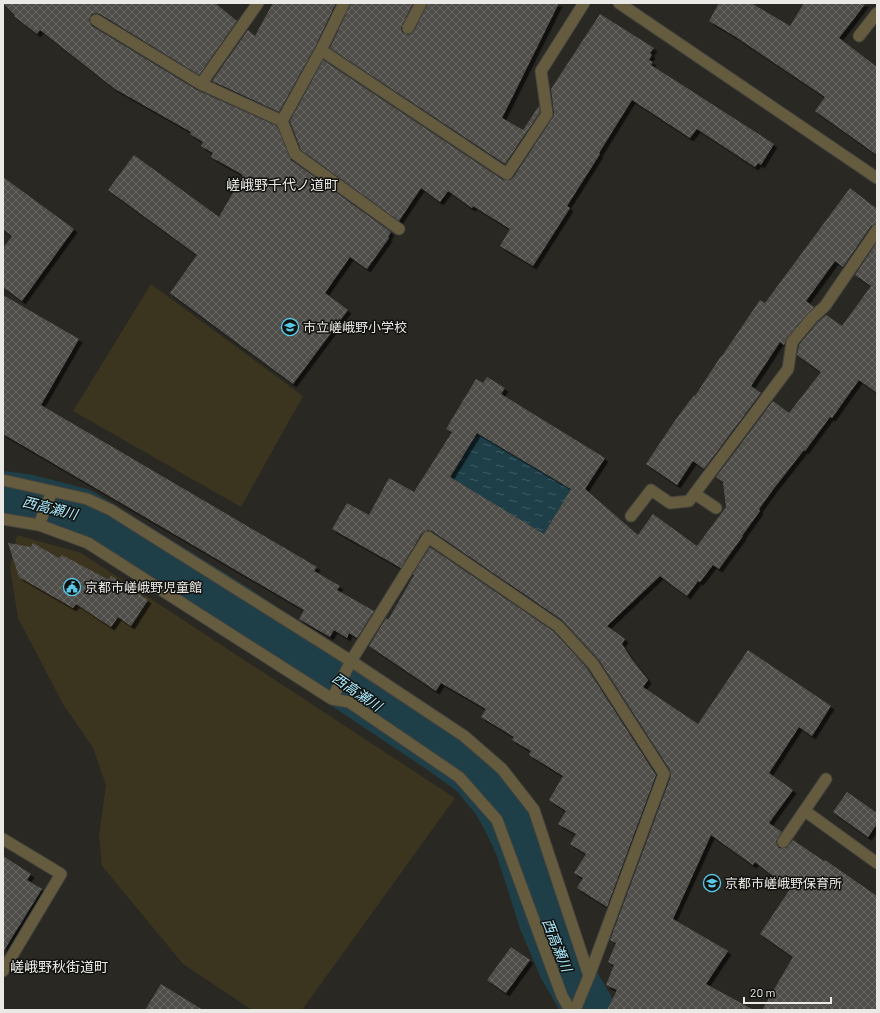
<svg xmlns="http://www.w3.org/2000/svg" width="880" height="1013" font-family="Barlow,'Noto Sans JP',sans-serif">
<defs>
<pattern id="water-ripples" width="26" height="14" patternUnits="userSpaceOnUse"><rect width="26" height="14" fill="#1e3f48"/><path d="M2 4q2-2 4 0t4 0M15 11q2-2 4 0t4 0" fill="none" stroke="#3f5b62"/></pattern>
<pattern id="building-cross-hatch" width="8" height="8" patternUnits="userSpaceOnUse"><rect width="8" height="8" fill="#504e49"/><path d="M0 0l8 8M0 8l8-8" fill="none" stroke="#696863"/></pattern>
<filter id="shadow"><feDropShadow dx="3.5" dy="3.5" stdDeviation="0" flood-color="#0009"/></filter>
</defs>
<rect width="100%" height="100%" fill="#292823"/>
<!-- green -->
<path fill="#3b341e" d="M151,284l152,112 -62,111 -168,-96z
M17,535l64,18 374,245 -153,212h-50l-69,-46 -81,-98 -3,-30 7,-51 -13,-37 -30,-44 -45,-86 -8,-50z"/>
<!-- water -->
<path fill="url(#water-ripples)" d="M477,433l94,56 -27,45 -94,-57z"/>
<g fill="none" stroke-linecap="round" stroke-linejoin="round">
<!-- river -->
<path stroke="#1e3f48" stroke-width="52" d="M3,497l23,3 54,14 149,92 214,143 31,22 23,28 12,21 12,26 24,75 19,45 25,44"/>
</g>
<!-- building -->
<path fill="url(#building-cross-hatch)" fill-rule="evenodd" filter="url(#shadow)" d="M3,3h212l22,18 -38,54 -99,-61 -4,-1 -4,1 -3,6 3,6 105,64 80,36 14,34 100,72 -3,5 1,1 -22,31 -17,-12 -25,36 23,17 -55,74 -123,-91 27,-38 -89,-65 26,-35 85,62 24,-42 -32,-18 2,-4 -12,-7 2,-4 -13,-8 1,-2 -76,-43 -75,-59 -3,4 -23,-18 1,-1z
M273,3h63l-21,44 -36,65 -67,-31 36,-51 7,6z
M351,3h62l-12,25 1,4 6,3 3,-1 3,-3 14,-28h131l-57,115 21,12 16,-24 1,6 -35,52 -175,-116z
M719,3h32l39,23 14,-23h62l-27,35 38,29v88l-62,-44 10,-14 -89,-60 -27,-16z
M600,14l54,34 -4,5 2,2 -3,5 4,2 -2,3 123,79 -13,21 -3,-2 -3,4 -58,-38 -7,9 -58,-38 -33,53 1,1 -33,52 3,2 -37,58 -33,-20 10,-17 -37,-23 -1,2 -24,-17 -8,11 -19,-14 -22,33 -98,-71 -11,-29 33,-61 180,120h7l3,-2 40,-61 1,-4 -3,-24z
M3,177l71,52 -52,72 -19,-14v-39l9,-12 -9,-7z
M850,188l27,21v14l-6,3 -28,41 -8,-6 -29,40 8,6 -27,31 -3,7 -4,-3 -29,44 10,7 -57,76 -11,-8 -16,24 -31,-21 28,-42 20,-27 1,1 26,-40h1l38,-56 5,3z
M877,242v151l-18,-13 -27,38 -2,-1 -25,34 -1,-1 -29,37 -16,22 1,2 -18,25h1l-24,33 -6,-4 -13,17 -2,-1 -11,15 -27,-20 -53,50 18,13 -3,5 9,14 17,22 -5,7 55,37 50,-74 83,56 -19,30 -13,-9 -30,46 24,17 -24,33 13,9 -6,9 1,4 2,3h7l7,-8 31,21 1,-1 52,36v114h-115l31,-53 -33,-23 30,-45 -35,-27 -2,3 -42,-30 -38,84 55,32 -22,33 48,26h-147l10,-20 -11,-5 8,-20 -6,-3 8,-19 -6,-3 61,-164 -1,-6 -71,-110 -37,-40 -130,-89 -4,-1 -6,3 -21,35 -69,-39 15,-26 22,12 20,-37 25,14 38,-60 -6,-3 30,-50 7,4 4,-6 18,11 -4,6 104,64 -20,31 53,46 15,-21 44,32 29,-39 -3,-25 -7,-5 57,-76 16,12 32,-41 -24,-17 2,-10 18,-22 9,-8 16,11 29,-40 -16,-11zM477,433l94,56 -27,45 -94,-57z
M3,295l76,44 -38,66 276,162 -3,4 26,15 -3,4 37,21 -17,27 -8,-5 -2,5 -13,-8 -4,7 -31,-18 5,-9 -301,-176z
M8,543l23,4 2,-4 26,15 3,-3 47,25 2,-4 37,24 -17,26 -13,-9 -7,10 -35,-23 -3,4 -54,-31z
M430,547l123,84 34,37 69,107 -49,132 -30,-19 6,-10 -9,-5 12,-19 -16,-10 6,-10 -18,-10 8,-13 -17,-11 14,-24 -34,-21 2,-4 -19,-11 2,-3 -33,-20 5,-8 -45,-26 -5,8 -67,-45 17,-28 2,2 26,-45 -1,-1z
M847,792l30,21v11l-9,13 -35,-25z
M3,856l28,18 -4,6 15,9 -39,63z
M511,947l19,13 -24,33 -19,-13z
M161,984l42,26h-58z"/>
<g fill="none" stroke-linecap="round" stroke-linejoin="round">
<!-- service casing -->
<g stroke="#44433e" stroke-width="13">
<path id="service" d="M408,28l13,-25
M859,36l18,-23
M282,121l13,33 104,75
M695,494l21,14
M631,516l20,-26 19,13 19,-2 99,-132 4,-27 20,-24 13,-12 52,-76
M351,661l77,-124 130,89 35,38 71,110 -75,202"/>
</g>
<!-- minor casing -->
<g stroke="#44433e" stroke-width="13">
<path id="minor" d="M619,3l258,175
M96,20l105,64 81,37 39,-71 23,-47
M321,50l186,124 40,-60 -6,-43 43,-68
M201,84l57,-81
M3,480l84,19 24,11 240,151 113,75 38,33 32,41 55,166 -14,34
M3,519l36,6 49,18 244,156 17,3 110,75 38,43 65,176 8,14
M39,525l13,-34
M332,699l19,-38
M805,811l72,52
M3,839l58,35 -58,97
M783,842l43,-63"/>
</g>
<!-- service -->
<use href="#service" stroke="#655c3f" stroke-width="11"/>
<!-- minor -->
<use href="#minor" stroke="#655c3f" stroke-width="11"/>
</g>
<!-- icons -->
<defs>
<g id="school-ring" transform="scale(0.9)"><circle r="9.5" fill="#11110f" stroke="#59c8e5" stroke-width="1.5"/><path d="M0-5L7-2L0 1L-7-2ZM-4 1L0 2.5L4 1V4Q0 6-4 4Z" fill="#59c8e5"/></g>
<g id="civic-ring" transform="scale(0.9)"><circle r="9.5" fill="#11110f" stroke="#59c8e5" stroke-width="1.5"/><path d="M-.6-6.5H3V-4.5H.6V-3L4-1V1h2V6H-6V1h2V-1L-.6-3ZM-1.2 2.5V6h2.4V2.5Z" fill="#59c8e5"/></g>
</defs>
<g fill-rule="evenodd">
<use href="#school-ring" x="290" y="327"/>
<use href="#civic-ring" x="72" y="587"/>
<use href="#school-ring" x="712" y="883"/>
</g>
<g text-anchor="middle" stroke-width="3" stroke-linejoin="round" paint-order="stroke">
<!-- poi labels -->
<g font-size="13" fill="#eae9e6" stroke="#11110f" text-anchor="start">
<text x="303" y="332">市立嵯峨野小学校</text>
<text x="85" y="592">京都市嵯峨野児童館</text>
<text x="725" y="888">京都市嵯峨野保育所</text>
</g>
<!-- neighbourhood labels -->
<g font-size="14" fill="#eae9e6" stroke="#11110f">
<text x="282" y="190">嵯峨野千代ノ道町</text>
<text x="59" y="972">嵯峨野秋街道町</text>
</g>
<!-- water labels -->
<g font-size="14" font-style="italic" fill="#a9ebfe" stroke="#11110f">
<text transform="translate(50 508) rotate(14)" y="5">西高瀬川</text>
<text transform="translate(357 692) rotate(34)" y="5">西高瀬川</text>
<text transform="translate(557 945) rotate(68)" y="5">西高瀬川</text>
</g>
</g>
<!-- border -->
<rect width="880" height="1013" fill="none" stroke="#eae9e6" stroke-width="8"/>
<!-- scale -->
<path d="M744 997v6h87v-6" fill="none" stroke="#eae9e6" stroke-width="2"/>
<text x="750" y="997" font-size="12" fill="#eae9e6" stroke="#11110f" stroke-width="3" paint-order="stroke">20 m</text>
</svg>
